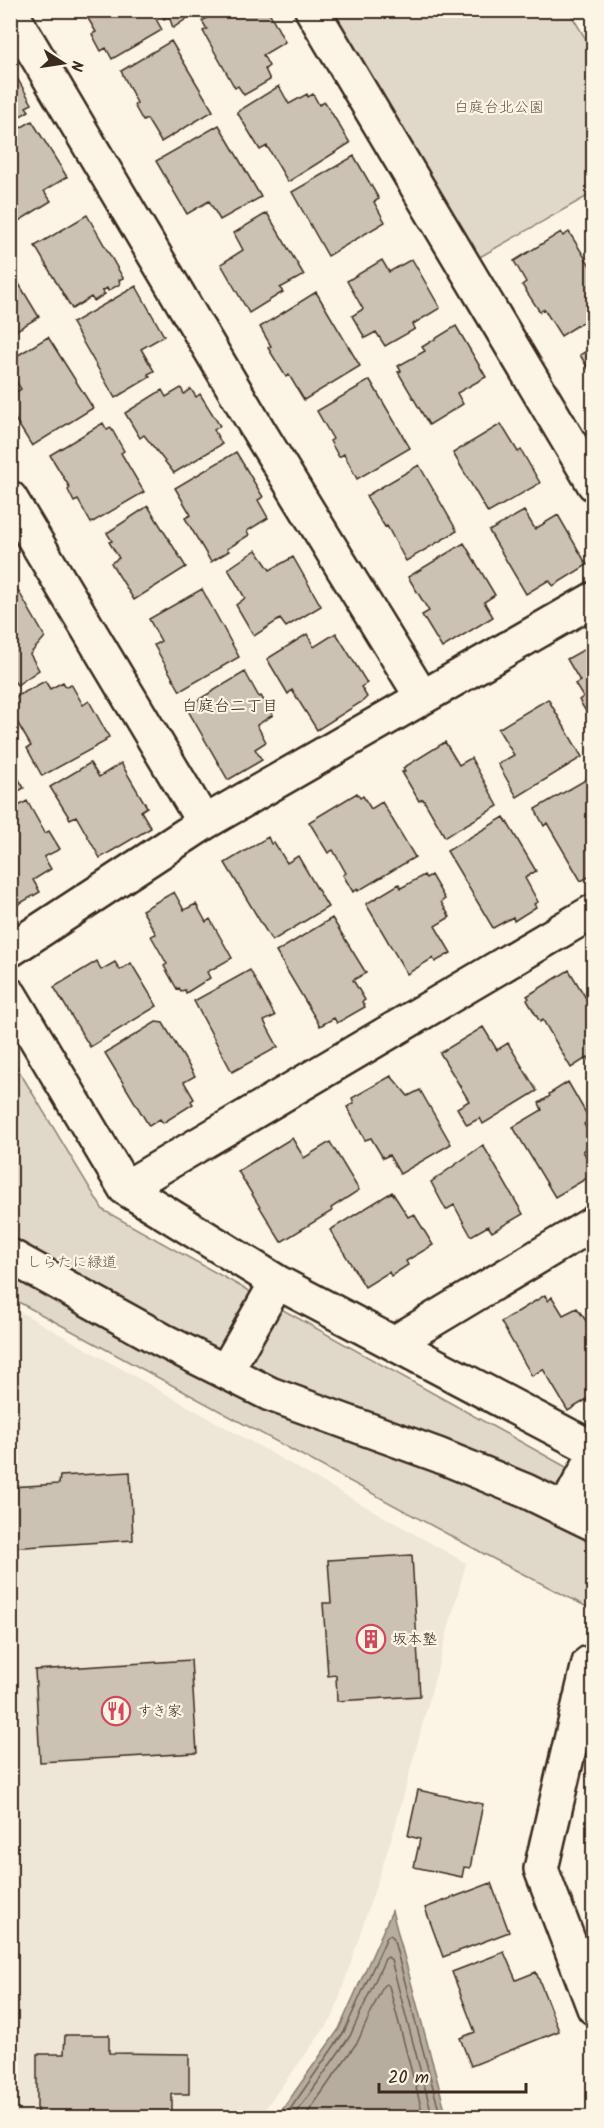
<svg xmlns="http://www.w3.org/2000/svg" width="604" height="2128" font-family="Kalam,'Klee One',sans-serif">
<rect width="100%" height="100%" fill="#fcf5e5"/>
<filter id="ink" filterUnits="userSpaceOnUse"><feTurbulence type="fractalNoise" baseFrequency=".0167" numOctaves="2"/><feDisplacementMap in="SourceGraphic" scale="12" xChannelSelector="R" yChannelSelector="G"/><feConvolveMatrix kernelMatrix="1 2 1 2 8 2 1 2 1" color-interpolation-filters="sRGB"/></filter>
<g filter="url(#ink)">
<!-- built -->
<path fill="#eee6d6" d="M10,1306l456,257 -71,264 -62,190 -74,100h-247l2,-104 -4,-330z"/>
<!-- green -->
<path fill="#e0d8c8" stroke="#8e8173" stroke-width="1.5" d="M332,11h237l24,40v142l-115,65z
M10,1056l93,154 490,272v128l-105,-54 -477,-258z"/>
<!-- water -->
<path fill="#b7ad9e" stroke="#85796b" stroke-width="1.5" d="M392,1911l55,206h-170l62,-88z"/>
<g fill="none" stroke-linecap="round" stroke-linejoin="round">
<!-- shore -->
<path stroke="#6d5e51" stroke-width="1.5" d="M284,2118l60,-86 43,-95 3,-2 3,2 48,181
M293,2118l57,-82 35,-77 3,-2 3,3 42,158
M304,2118l54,-77 25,-55 3,-2 3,2 35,132"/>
</g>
<!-- building -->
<path fill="#ccc2b3" stroke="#3b2a1e" stroke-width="1.5" d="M83,10h68l11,20 -50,29 -6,-11 -5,3 -9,-17 4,-2z
M160,10h39l-26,18 -4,-12 -5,3z
M220,10h48l17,32 -22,13 6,11 -4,3 5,11 -26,15 -6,-9 -3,2 -32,-57 4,-2 -5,-8z
M171,41l42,70 -52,31 -14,-23 -4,2 -9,-16 3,-2 -16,-32z
M13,71l19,33 -6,3 3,4 -14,8 1,3 -6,3v-52z
M279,86l10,18 18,-10 1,3 5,-3 6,11 6,-3 25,41 -62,39 -21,-36 -7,4 -23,-38z
M32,121l35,56 -23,14 7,10 -37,23 -4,-6v-84z
M219,125l42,72 -41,23 -11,-19 -22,13 -31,-53z
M354,156l25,43 -5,3 11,20 -57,34 -36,-64z
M267,213l37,62 -24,13 3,4 -34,21 -28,-49 22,-14 -9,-17z
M87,215l36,63 -4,2 1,4 -12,7 -1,-3 -5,3 3,3 -11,7 -3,-4 -19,12 -37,-63z
M561,232l2,4 6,-4 25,40v43l-33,21 -17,-27 -4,3 -18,-27 4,-3 -12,-21z
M412,259l28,49 -27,16 2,5 -30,17 -9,-14 -11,6 -13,-22 11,-7 -16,-28 35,-21 7,12z
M10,269l29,48 -29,17z
M136,286l28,50 -23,13 13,22 -6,3 2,3 -35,21 -43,-75z
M316,292l44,74 -56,34 -15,-25 -3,2 -18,-29 3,-2 -11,-19z
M456,326l30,51 -29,16 6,11 -34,21 -31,-53 3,-1 -3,-5 27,-15 -3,-4z
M48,337l45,71 -61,38 -22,-35v-15l11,-7 -11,-17v-12z
M594,346v32l-14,-23z
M370,380l40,68 -53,31 -13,-25 -5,3 -9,-16 3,-2 -16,-28z
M181,388l3,6 7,-5 5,8 4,-3 20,32 -6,4 8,14 -48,29 -30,-38 -4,3 -15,-25 37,-23 4,7z
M103,423l4,7 4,-2 13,23 -3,2 23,39 -53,31 -13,-23 -4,2 -6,-12 2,-2 -20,-33z
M501,424l17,28 3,-2 19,33 -52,30 -35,-60z
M236,452l27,45 -5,3 10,18 -21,13 2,4 -22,14 2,2 -18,11 -26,-44 6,-3 -16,-27z
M419,465l38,66 -51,30 -19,-35 -2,1 -19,-31z
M148,506l38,61 -52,33 -23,-37 8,-5 -10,-16 3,-1 -5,-8z
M524,511l11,18 23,-14 29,50 -34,21 -4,-6 -23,14 -37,-63z
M464,543l31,52 -11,7 9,15 -51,31 -20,-33 7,-4 -21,-34z
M256,550l14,20 23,-13 28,49 -35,21 -6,-8 -26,17 -18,-31 9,-7 -17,-29z
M15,585l30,52 -15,17 9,16 -22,15 -7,-10v-87z
M202,589l37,68 -59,34 -26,-46 7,-4 -12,-22z
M336,633l31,50 -6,4 6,10 -4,4 -46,29 -25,-40 -4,4 -21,-35 40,-25 7,13z
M594,644v81l-15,-25 4,-3 -8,-13 5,-3 -13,-22z
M245,672l14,25 2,-1 12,19 -16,10 9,17 -11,7 7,11 -34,20 -42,-73z
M45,681l5,8 13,-7 3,5 5,-3 12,21 6,-4 20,36 -4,2 1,2 -64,35 -15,-28 4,-2 -21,-36v-10z
M548,699l34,58 -65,40 -19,-33 16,-9 -16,-26z
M445,742l14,23 12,-7 27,48 -53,31 -22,-38 -4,2 -17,-29h3l-2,-4z
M90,763l9,14 22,-14 26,44 -6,4 10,17 -51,30 -24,-42 -6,3 -20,-32z
M10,764l14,24 -14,8z
M594,775v99l-13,7 -34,-58 -3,3 -9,-17z
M357,793l3,5 3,-2 8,13 11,-7 33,55 -57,34v-2l-5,3 -10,-17 3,-2 -13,-23 -5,3 -19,-31z
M27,801l18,32 4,-2 11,18 -16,8 7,12 -18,11 7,12 -30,17v-98z
M504,817l32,54 -11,7 13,24 -4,2 2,3 -22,14 -1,-4 -20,11 -46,-77z
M268,837l3,7 3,-2 13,21 11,-7 30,51 -56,34 -47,-78z
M424,875l2,3 5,-3 14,24 -4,3 9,15 -15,9 16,27 -16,9 -2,-4 -26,16 -41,-70 33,-20 2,4z
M174,892l10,18 12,-6 10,18 4,-3 22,39 -25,14 3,6 -24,15 -1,-3 -4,1 -2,-3 -2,1 -13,-23 3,-2 -16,-28 5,-2 -14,-24z
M332,918l34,55 -13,7 12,20 -3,2 3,5 -28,16 -3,-5 -14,8 -44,-74z
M97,961l4,9 14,-8 5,8 11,-7 26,43 -67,41 -36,-60z
M250,970l25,46 -11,5 14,26 -46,25 -38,-71z
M569,970l21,35 4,-3v57l-5,2 -1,-4 -17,11 -28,-48 -3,2 -13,-22 2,-2 -2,-2z
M156,1022l7,1 32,53 -11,6 10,17 -3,2 2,3 -30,19 -3,-4 -11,7 -44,-73z
M483,1027l14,23 11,-7 29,48 -54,33 -3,-6 -13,7 -10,-17 12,-7 -29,-48z
M391,1076l17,20 12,-6 31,54 -51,30 -11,-19 -6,3 -12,-20 -6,2 -18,-33 7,-4 -2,-5z
M568,1082l22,38 -6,4 10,20 -11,7 11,19v4l-39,23 -42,-70 29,-17 -3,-7 11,-7 -1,-2z
M292,1138l12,20 26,-16 29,48 -28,18 1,3 -51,31 -43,-71z
M483,1145l40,69 -31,18 -4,-6 -17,10 -17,-31 -8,5 -15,-28z
M392,1192l16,25 6,-3 19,31 -27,16 2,4 -17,11 -2,-4 -24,15 -35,-57z
M594,1271v17l-8,-13z
M545,1295l3,6 4,-4 11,18 14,-7 17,24v63l-26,16 -25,-42 -11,7 -31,-54z
M130,1472l3,68 -123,8v-61l49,-3 1,-8z
M412,1555l8,141 -83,5 -1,-26 -8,1 -5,-73h8l-3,-43z
M191,1660l6,93 -157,9 -5,-92z
M418,1790l65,14 -13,64 -6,-1 -2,10 -48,-10 6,-28 -12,-3z
M491,1883l18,49 -66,25 -18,-49z
M504,1952l12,28 20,-8 23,59 -88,35 -11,-28 15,-6 -23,-60z
M65,2035h44v18l80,1v40h-17v24h-135v-64h27z"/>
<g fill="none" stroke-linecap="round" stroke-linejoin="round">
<!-- minor casing -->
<g stroke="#3b2a1e" stroke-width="38">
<path id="minor" d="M312,10l282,474
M10,11l250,422 162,264
M10,498l194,325
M10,950l194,-127 390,-224
M10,995l115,193 152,94 317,167
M125,1188l469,-277
M10,1256l152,84 108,54 168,61 88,36 68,33
M394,1343l200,-120
M226,1371l51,-89
M565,1510l29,-54
M594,1662l-5,1 -48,206 53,139"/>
</g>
<!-- minor -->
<use href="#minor" stroke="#fcf5e5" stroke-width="33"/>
</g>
</g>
<!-- icons -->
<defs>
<g id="building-ring" transform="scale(1.5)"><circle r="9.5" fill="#fcf5e5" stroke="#d1495b" stroke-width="1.5"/><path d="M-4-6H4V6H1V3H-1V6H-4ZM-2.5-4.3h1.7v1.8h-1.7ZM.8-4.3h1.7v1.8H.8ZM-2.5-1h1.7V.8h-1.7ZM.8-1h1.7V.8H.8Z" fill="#d1495b"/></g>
<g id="restaurant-ring" transform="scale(1.5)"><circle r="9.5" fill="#fcf5e5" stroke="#d1495b" stroke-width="1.5"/><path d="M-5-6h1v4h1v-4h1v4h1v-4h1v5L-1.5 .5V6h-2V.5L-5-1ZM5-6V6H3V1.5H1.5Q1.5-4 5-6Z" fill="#d1495b"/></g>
</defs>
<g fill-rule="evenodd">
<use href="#building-ring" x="371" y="1639"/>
<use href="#restaurant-ring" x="116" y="1711"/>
</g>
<g text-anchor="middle" stroke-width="4.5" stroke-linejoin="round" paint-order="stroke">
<!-- park labels -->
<g font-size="15" fill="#645648" stroke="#fcf5e5">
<text x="499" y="112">白庭台北公園</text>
<text x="72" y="1267">しらたに緑道</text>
</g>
<!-- poi labels -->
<g font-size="15" fill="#3b2a1e" stroke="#fcf5e5" text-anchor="start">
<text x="392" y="1644">坂本塾</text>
<text x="137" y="1716">すき家</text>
</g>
<!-- neighbourhood labels -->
<g font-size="16" fill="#3b2a1e" stroke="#fcf5e5">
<text x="230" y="711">白庭台二丁目</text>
</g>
</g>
<!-- margin -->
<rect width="604" height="2128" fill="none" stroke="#fcf5e5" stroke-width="36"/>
<rect x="18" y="18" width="568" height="2092" fill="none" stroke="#3b2a1e" stroke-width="2" filter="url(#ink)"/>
<!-- north arrow -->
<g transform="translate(63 63) rotate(102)" stroke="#fcf5e5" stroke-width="4.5" paint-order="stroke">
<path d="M0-4.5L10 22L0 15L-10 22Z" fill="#3b2a1e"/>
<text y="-9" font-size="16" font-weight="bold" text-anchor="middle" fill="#3b2a1e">N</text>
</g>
<!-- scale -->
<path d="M379 2083v9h147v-9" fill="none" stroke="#3b2a1e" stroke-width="3"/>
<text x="388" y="2083" font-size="18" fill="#3b2a1e" stroke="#fcf5e5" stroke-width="4.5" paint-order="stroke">20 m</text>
</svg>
